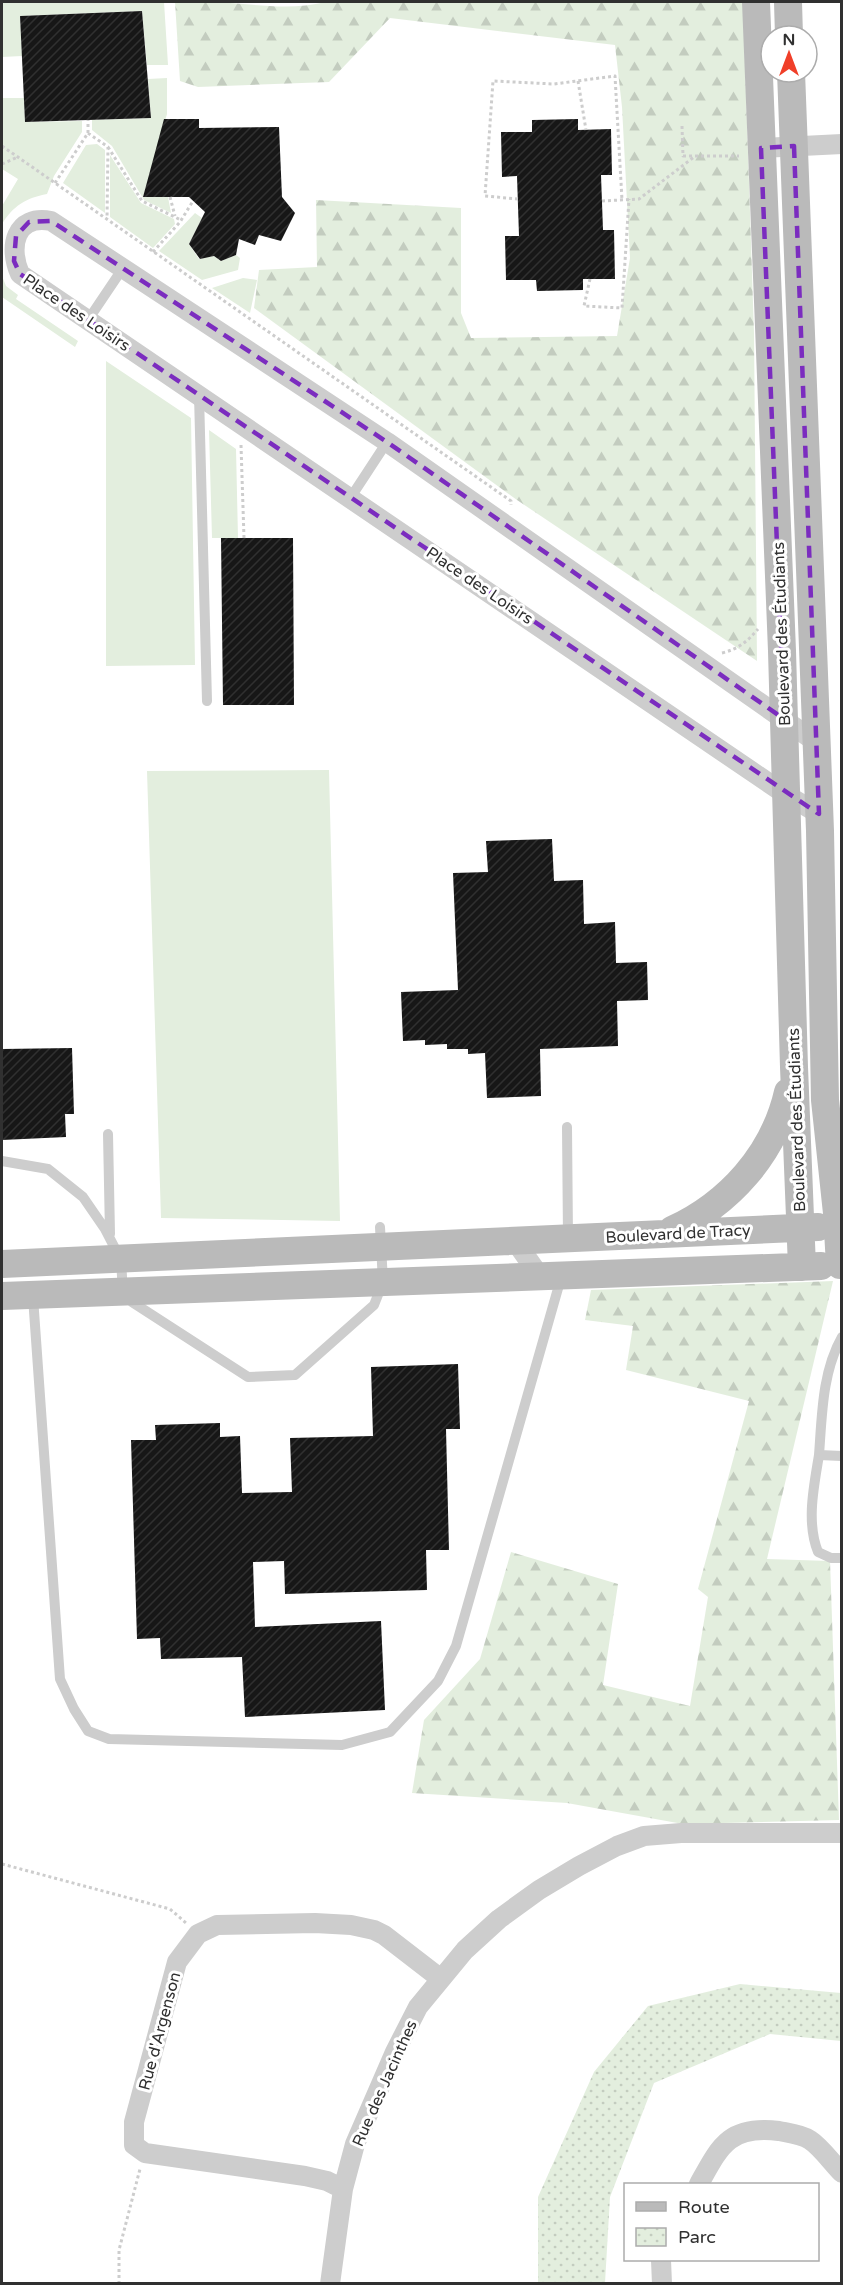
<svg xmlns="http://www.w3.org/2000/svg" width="843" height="2285" font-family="'Varela Round',sans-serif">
<defs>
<pattern id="forest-firs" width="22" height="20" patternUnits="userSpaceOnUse" patternTransform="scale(1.5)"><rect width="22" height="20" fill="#e3eede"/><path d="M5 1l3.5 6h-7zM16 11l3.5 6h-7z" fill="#c3ccbf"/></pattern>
<pattern id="park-dots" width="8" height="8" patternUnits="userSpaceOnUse" patternTransform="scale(1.5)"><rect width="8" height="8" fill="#e3eede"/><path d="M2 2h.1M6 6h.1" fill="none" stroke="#c3ccbf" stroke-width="1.8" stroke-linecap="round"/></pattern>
<pattern id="building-hatch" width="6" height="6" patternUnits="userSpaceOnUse" patternTransform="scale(1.5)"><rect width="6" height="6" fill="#171717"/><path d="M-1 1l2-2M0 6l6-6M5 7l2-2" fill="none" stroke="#303030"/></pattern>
</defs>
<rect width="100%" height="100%" fill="#fff"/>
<!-- grass -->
<path fill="#e3eede" d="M2,2h162l4,63h-21l-5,-54 -122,5 2,40 -20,1z
M167,78v36l-24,83h25l3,16 -27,-13 -32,-54 -20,-16v-10l59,-2 -3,-39z
M2,98h22l1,24 57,-1v11l-28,44 -7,18c-21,4 -34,12 -45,30v-18l16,-27 -16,-10z
M97,144l8,6v63l-42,-30 23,-38z
M110,155l31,48 33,16 1,5 -22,24 -43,-31z
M195,213l7,5 -13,26 10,15 15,-3 7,5 15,-6 4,3 -2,12 -36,10 -43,-29z
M2,276l4,10 12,9 -2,4 62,42 -3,6 -73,-50z
M243,278l14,2 -7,33 -38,-25z
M106,361l85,57 4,247 -89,1z
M209,430l27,19 2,89h-26z
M329,770l11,451 -179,-3 -14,-447z"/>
<!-- forest -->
<path fill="url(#forest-firs)" d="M175,2c14,0 28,-1 42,0 37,2 72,9 109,0h417l11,331 3,328 -240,-161 -263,-192 5,-38 58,-3 -1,-67 145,8v105l10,25 146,-2 13,-78 -8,-151 -7,-62 -225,-27 -61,64 -131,5 -18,-6z
M833,1281l-66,278 63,2 9,259 -156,4 -116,-21 -155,-10 12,-73 56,-61 31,-107 107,32 -15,101 87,21 18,-109 -10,-8 51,-188 -123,-31 7,-44 -48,-6 6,-30z"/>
<!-- park -->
<path fill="url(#park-dots)" d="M740,1984l101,9v48l-71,-7 -116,49 -44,114 -5,86h-67v-86l56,-125 54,-66z"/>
<!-- building -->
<path fill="url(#building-hatch)" d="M142,11l9,107 -126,4 -5,-106z
M164,119h35v9l80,-1 3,70 13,16 -14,28 -22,-6 -4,10 -16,-6 -3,16 -15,6 -7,-5 -14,3 -11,-15 16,-32 -16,-15h-46z
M578,119v11l33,-1 1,46h-11l2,55h11l1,49h-32v11l-46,1 -1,-11h-30l-1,-44h14l-2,-60 -15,1 -1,-45h31v-12z
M221,538h72l1,167h-71z
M552,839l2,42 29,-1 1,44 31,-2 1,41 31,-1 1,38 -31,1 1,45 -78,3 1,47 -54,2 -2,-45 -17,1v-5h-21v-5l-22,1v-5l-22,1 -2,-49 57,-2 -5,-117 35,-1 -2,-31z
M72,1048l2,66h-9l1,23 -64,3v-91z
M458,1364l2,65h-14l3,121h-23l1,40 -142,4 -1,-33 -31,1 2,65 126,-6 4,89 -140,7 -3,-60 -81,2 -1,-21 -23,1 -6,-199h25l-1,-15 65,-2v14l20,-1 2,57 50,-1 -2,-54 83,-2 -2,-69z"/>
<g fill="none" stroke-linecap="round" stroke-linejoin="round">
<!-- path -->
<path stroke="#cdcdcd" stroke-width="3" stroke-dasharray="3 3" stroke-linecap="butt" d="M578,81l8,49
M682,126l1,30h56
M88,133l20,14 -1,72
M2,146l509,355v4
M108,147l34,54 39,19
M2,164l16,-7
M55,183l33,-50v-13
M170,197l5,19
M518,199l-33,-3 8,-115 61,3 61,-8 7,124
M602,201l37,-2 55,-42
M153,252l27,-30 13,-21
M590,279l-6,27 38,2 7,-109
M241,445l3,93
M722,653c16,-4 25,-11 36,-24
M2,1864l168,45 16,14
M119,2284v-34l21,-81"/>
<!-- lane -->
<path stroke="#cdcdcd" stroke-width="10" d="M88,320l35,-52
M199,395l8,306
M351,497l36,-55
M567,1127l1,111
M108,1134l2,100
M2,1161l46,8 35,28 22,32 16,31 2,33 9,9 116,75 47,-2 79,-70 9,-23 -3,-55
M33,1297l27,382 14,30 14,22 21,8 233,6 48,-13 48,-51 18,-35 105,-368
M842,1337c-20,35 -20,79 -23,118l23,1
M819,1455c-5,31 -13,67 -1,97l13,6h11"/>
<!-- street -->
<path stroke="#cdcdcd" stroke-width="20" d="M761,148l81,-4
M816,742l-429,-300 -336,-221c-36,-7 -43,26 -31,53l765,520 34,20
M515,1241l24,34
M699,2184c21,-38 30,-59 80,-53 10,2 22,3 31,9 11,7 22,23 32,33
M343,2189l-16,-8 -22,-5 -160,-23 -11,-8v-23l43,-160 21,-28 19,-9 98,-2 36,2 23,5 10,5 57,44
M661,2260l1,24
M330,2284l13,-95 12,-45 40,-92 23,-45 47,-57 34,-31 40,-29 40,-24 38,-20 27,-10 37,-3h161"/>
<!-- secondary -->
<path stroke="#bababa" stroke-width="28" d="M756,2l26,649 12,416 8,200
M788,2l1,34
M791,72l29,759 5,269 12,113 3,52
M672,1230c57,-26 102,-76 116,-138
M2,1264l816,-37
M2,1296l819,-30"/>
</g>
<!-- marked area -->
<path fill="none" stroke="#7b2cbf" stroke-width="4.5" stroke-dasharray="12 8" stroke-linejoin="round" d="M794,146l25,668 -799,-540 -6,-13 2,-25 13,-14 22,-1 336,221 397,277 -23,-571z"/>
<g text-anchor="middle" stroke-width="6" stroke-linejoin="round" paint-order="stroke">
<!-- street labels -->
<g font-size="16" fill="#303030" stroke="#fff">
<text transform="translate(77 312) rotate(34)" y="6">Place des Loisirs</text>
<text transform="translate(480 585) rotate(34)" y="6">Place des Loisirs</text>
<text transform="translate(781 634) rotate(-92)" y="6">Boulevard des Étudiants</text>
<text transform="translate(796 1120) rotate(-92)" y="6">Boulevard des Étudiants</text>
<text transform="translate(678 1233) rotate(-3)" y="6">Boulevard de Tracy</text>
<text transform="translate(159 2031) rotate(-75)" y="6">Rue d'Argenson</text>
<text transform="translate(384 2083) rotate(-66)" y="6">Rue des Jacinthes</text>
</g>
</g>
<!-- border -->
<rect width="843" height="2285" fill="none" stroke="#303030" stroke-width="6"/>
<!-- legend -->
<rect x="624" y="2183" width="195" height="78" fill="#ffffff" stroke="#acacac" stroke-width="1.5"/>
<rect x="636" y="2202" width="30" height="9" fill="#bababa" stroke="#acacac" stroke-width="1.5"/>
<text x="678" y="2213" font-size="18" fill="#303030">Route</text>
<rect x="636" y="2228" width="30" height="18" fill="url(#park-dots)" stroke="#acacac" stroke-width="1.5"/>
<text x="678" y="2243" font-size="18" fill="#303030">Parc</text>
<!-- north arrow -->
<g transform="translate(789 54)"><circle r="28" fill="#ffffff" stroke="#acacac" stroke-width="1.5"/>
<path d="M0-4.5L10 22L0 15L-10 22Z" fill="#f03f29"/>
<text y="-9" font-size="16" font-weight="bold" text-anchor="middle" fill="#303030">N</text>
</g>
</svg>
